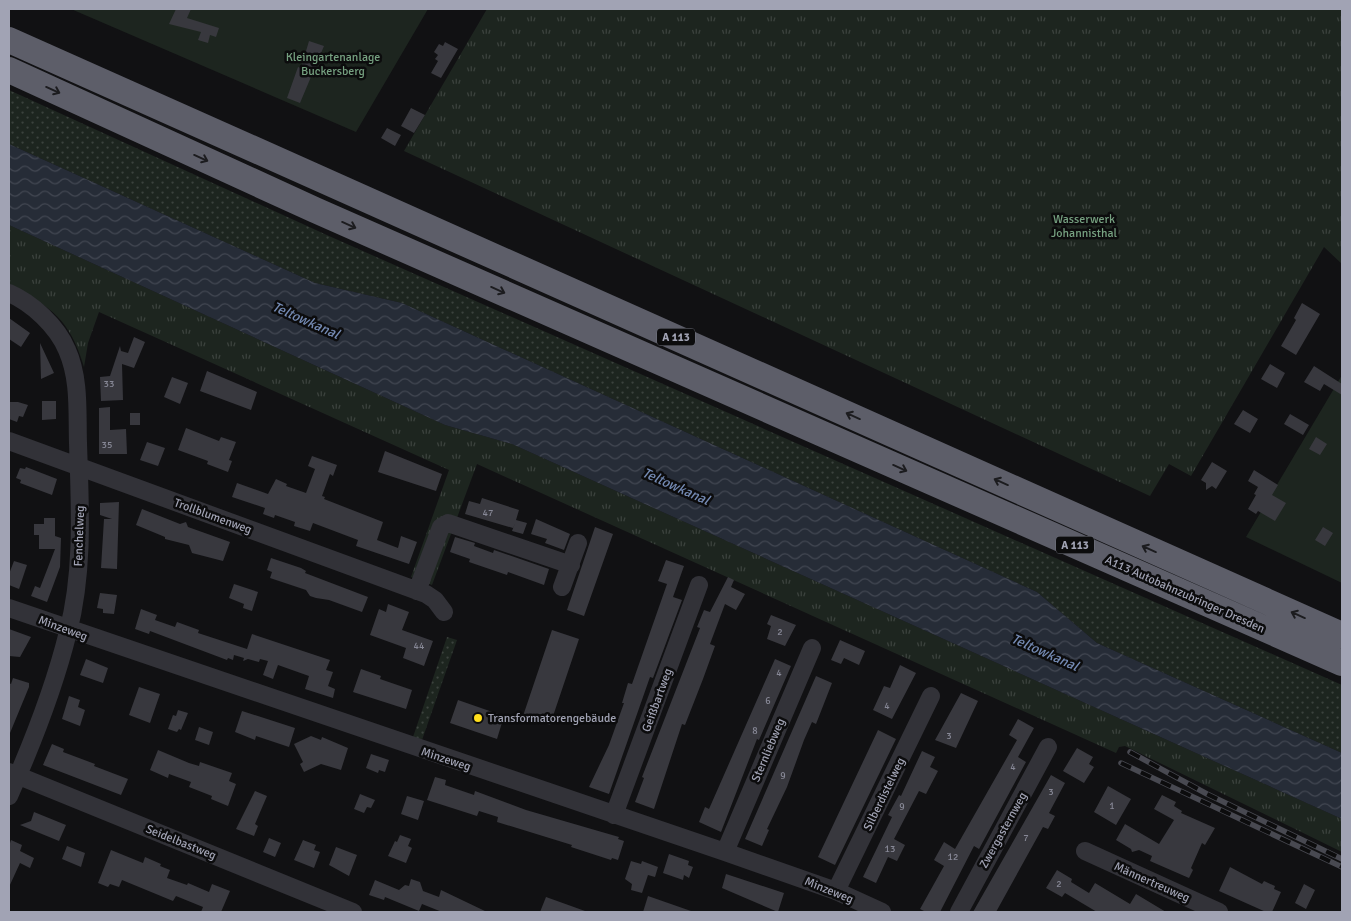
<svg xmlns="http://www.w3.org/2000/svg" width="1351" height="921" font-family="Signika,sans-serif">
<defs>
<pattern id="grass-dots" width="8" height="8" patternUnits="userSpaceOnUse" patternTransform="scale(1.25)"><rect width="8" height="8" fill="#1d251f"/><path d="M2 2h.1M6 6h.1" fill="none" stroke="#3b423d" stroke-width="1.8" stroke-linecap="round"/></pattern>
<pattern id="park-tufts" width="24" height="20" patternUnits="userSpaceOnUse" patternTransform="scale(1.25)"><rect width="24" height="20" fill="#1d251f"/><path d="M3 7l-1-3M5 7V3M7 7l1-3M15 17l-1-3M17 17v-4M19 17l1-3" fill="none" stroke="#3b423d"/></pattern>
<pattern id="water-waves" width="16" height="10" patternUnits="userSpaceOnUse" patternTransform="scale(1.25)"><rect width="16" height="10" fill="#262c37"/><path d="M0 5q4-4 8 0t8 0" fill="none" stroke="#424752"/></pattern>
</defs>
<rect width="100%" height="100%" fill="#111113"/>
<!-- grass -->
<path fill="url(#grass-dots)" d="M9,90l320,146 1013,449v68l-245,-110 -60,-51 -635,-289 -87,-20 -306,-139z
M447,637l10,3 -35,100 -9,-3z"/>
<!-- park -->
<path fill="url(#park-tufts)" d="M487,9h855v255l-18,-17 -133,229 -22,-12 -19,32 -746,-345z
M9,225l436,200 67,19 830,375v33l-217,-106 -6,1 -3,6 -639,-289 -45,121 -21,-8 38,-107 -350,-158 -11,31 -4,24c-14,-47 -32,-61 -75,-80z"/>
<!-- garden -->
<path fill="#1d251f" d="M71,9h357l-72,123z
M1342,375v208l-96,-46z"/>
<!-- water -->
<path fill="url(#water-waves)" d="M9,144l306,139 87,20 635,289 60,51 245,110v66l-830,-375 -67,-19 -436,-200z"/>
<!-- building -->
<path fill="#38383e" d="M176,9h15l-4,9 32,10 -3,9 -6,-2 -2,8 -10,-3 3,-8 -32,-8z
M309,41l15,5 -24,57 -13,-5 11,-31 3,1z
M445,42l13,7 -17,29 -10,-5 7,-12 -3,-2 3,-4 -4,-3 5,-8 4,2z
M411,108l14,7 -11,18 -13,-7z
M387,128l14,7 -6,11 -14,-8z
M1302,303l18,11 -24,41 -15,-9 15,-26 -2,-2z
M9,318l21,15 -9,14 -12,-8z
M134,337l11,5 -11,26 -12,-4 1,36 -22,1 -1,-24 10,-1 10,-30 1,5 7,2z
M40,343l14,30 -13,6z
M1270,364l15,9 -8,15 -16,-9z
M1314,366l28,18v11l-18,-11 -4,7 -16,-9z
M207,371l50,21 -6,18 -51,-19z
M172,377l16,6 -8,21 -16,-7z
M42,401h14v18l-14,1z
M9,402h9l10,3 -5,12 -4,-1 -2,6 -8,-3z
M110,407v23l16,-1 1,25h-28v-46z
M1243,410l15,9 -8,14 -16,-9z
M130,413h10v12h-10z
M1290,414l19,11 -6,10 -19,-11z
M186,428l33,13 2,-4 15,5 -7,18 3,1 -4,11 -21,-8 1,-3 -30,-11z
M1316,437l11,7 -7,11 -11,-6z
M147,442l18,6 -7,18 -18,-6z
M385,451l57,23 -6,17 -58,-19z
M312,456l25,9 -4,11 -3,-2 -8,22 3,1 -1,2 59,23 -6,18 21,8 3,-12 16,6 -8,22 -53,-18 2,-6 -45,-17 -3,8 -16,-5 1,-4 -20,-7 -1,3 -11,-4 2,-6 -33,-11 5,-14 31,11 8,-15 11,5 -1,2 20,7 9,-24 -7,-3z
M1212,462l15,9 -11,18 -4,-3 -6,4v-7l-5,-3z
M26,467l31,12 -5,16 -32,-12 1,-3 -5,-2 4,-10 5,1z
M1254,470l24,15 -6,10 14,8 -11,18 -17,-10 -2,3 -8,-5 8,-14 -2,-1 4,-7 -10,-6z
M482,498l37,12 -3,10 11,3 -4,11 -11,-3 3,-8 -2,5 -48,-14 4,-13 11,3z
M119,502l-2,67 -16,-1 3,-49h8l-12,-4v-12z
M142,509l38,15 6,-2 2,5 42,15 -7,19 -31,-8 -3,-8 -24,-6v-2l-29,-12z
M44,518h11v18l6,2 -1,29 -13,35 -16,-6 4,-10 5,2 15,-39h-16v-14h-5v-11h10z
M536,519l34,15 -6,16 -19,-7 2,-4 -16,-5z
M595,527l18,7 -29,82 -17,-6z
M1323,527l10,6 -8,13 -10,-6z
M455,537l20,6 -1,3 19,7 1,-3 55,19 -5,16 -36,-13 -1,3 -38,-13 1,-3 -20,-7z
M271,558l30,10 5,3 -1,2 63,24 -6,15 -33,-12 -13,-2 -6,-2 -4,-6 -36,-12 2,-6 -5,-2z
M666,560l18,6 -11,31 9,3 -29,78 -3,-1 -41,117 -20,-7 20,-42 15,-42h-2l6,-20 4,1 35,-100 -9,-3z
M14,561l13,4 -8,24 -10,-4v-11z
M728,577l6,3 -3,7 14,7 -9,16 -11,-6 -15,40 5,2 -12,33 -18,46 -3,-1 -28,85 -19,-7 9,-24 -2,-1 58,-149 -3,-1 7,-17 6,2z
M234,584l24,8 -6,19 -9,-3 1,-4 -15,-6z
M100,593l17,2 -3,19 -11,-1v-4l-6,-1z
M388,604l21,8 -7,18 31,11 -9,25 -21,-8 3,-10 -36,-13 9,-26 7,3z
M141,609l16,6 -2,5 20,7 2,-5 22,8 -1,3 49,16 5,-15 78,26 -4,10 7,2 -5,14 7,3 -2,9 -28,-9 4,-13 -31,-11 -5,14 -10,-4 5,-14 -8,-2 -1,3 -11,-3 -5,2 1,-3 -10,-3 -1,5 -5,-2 -1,2 -77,-29 -1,3 -14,-5z
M771,615l25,10 -11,21 -18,-7 4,-13 -4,-2z
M9,629l22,8 -11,20 -11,-1z
M552,630l27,9 -29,86 -27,-9z
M840,640l25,11 -6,14 -15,-7 -3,6 -10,-4z
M86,659l22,9 -5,15 -23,-8z
M775,659l16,7 -32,74 -2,-1 -36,93 -22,-10 6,-15 4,2z
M900,665l16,8 -24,46 -19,-9 11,-24 6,2z
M361,669l20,7 -1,3 32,11 -6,19 -53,-17z
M816,676l16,7 -16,41 -4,-2 -8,18 -17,47 -20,42 2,1 -7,16 -17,-7z
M13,678l16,5v4l-19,46 -1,-50 2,1z
M139,687l21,7 -10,29 -21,-8z
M961,693l17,8 -22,47 -21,-8z
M69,696l11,4 -2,7 7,3 -5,16 -18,-7z
M458,700l46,16 -7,23 -47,-16z
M178,710l10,3 -7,17 -2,-1 -2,3 -9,-3 5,-14 3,1z
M242,711l53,17 -6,19 -33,-11 -1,4 -20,-8z
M1018,719l16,9 -16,29 8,5 -47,87 -5,-3 -34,66h-14l-6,-3 24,-43 -10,-6 10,-18 11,7 62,-109 -8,-5z
M199,727l14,5 -4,13 -14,-5z
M878,730l18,9 -61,126 -17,-8z
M311,736l10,4 1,-3 26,11 -7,22 -20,-6 -17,8 -4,-8 3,-2 -9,-18z
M52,744l12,5 -1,3 32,12 -1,2 34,13 -7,16 -78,-30z
M1077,748l16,9 -4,7 5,3 -10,16 -21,-12z
M158,750l31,13 10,3 1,-4 32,11 -3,8 7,3 -8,22 -17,-7 1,-3 -23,-9 2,-5 -22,-8 -1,4 -18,-8z
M922,751l13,6 -5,10 8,4 -12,23 -7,-3 -25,48 11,6 -8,16 -9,-4 -12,26 -13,-6 29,-60 -4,-2 11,-20 2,1z
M371,754l18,6 -4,12 -6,-2 -1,3 -12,-5z
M1051,775l14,8 -16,30 6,3 -7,13 -5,-2 -47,85h-23z
M435,777l11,3 -1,5 29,10 1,-4 51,19 93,27 -1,2 6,2 -6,19 -6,-2 -1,2 -40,-13 1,-2 -75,-23 1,-5 -19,-6 -2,5 -50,-16z
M1108,786l23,13 -15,26 -22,-13z
M255,791l12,5 -12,28 3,2 -4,10 -18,-7z
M360,794l15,6 -4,8 -4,-1 -3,6 -10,-4z
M1162,795l14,7 -2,4 8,5 -1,2 34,15 -10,17 -3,-2 -11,25 2,2 -4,8 -39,-17 2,-5 -13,-6 -7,2 -1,-3 -15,-9 9,-16 34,20 15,-24 -20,-11z
M407,796l17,5 -6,19 -17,-6z
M34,812l32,13 -7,16 -39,-16 11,-4z
M400,835l11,4 -3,7 4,2 -6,15 -18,-7 7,-15 2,1z
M269,838l12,5 -6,14 -12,-5z
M11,840l11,5 -2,6 14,7 -4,10 -10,-5 -11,24v-41z
M303,840l13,5 -2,5 6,2 -6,16 -20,-8z
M67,846l18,7 -4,14 -19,-8z
M336,847l21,8 -8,21 -20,-11z
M111,850l32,13 2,-6 16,7 -1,2 10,4 -3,8 20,7 1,-2 21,9 3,-8 18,7 -9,21h-20l2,-5 -27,-11 -3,5 -51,-21 -3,7 -9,-3 -2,3 -10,-4z
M669,854l20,7 -1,4 5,2 -4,11 -5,-3 -1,5 -20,-7z
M631,861l10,3 1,-3 16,6 -3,10 -7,-2 -6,18 -11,-3 1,-6 -7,-5z
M1230,867l32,17 2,-3 11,5 -1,3 7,3 -9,20h-6l-47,-21z
M1057,870l15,9 -1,3 18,11 6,-10 35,21 6,-10 30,18h-69l-32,-19 -3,4 -16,-9z
M726,874l58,19 -6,19 -56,-24z
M411,879l9,3 3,9 16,6 2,-7 46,22h-45l-20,-8 -3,7 -34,-14 -1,3 -15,-5 6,-15 24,10 6,-5 4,1z
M1304,884l11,6 -9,19 -11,-6z
M648,896l43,15 -1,1h-47z
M546,897l39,14 -1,1h-44z"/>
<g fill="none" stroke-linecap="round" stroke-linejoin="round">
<!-- minor -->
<path stroke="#323238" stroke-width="18" d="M9,293c23,10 48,33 58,57 13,29 10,63 11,93 2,63 6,128 -10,189 -14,57 -35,110 -59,164
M9,441l417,153 9,6 9,12
M562,587l16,-44
M417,591l24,-64 7,-4 123,42
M9,608l716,244 111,39 46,21
M9,772l344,140
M614,815l85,-230
M1085,851l134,61
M725,852l87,-204
M836,891l95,-195
M959,912l89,-165"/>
<!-- highway -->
<path stroke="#5d5e69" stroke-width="26" d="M9,40l1333,595
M9,70l306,140 1027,453"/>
<!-- rail casing -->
<g stroke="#484951" stroke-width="5.5">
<path id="rail" d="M1130,752l77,42 135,65
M1121,763l221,104"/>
</g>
<!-- rail -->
<use href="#rail" stroke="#0c0c0d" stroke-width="4" stroke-dasharray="11" stroke-linecap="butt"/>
</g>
<!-- one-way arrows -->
<defs><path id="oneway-shaft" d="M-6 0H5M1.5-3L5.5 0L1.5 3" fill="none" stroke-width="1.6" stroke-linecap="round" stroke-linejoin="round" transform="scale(1.25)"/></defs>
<g stroke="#1c1c1f">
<use href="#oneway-shaft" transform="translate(53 90) rotate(24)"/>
<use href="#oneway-shaft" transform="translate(201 158) rotate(24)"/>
<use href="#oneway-shaft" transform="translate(349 225) rotate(24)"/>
<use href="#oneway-shaft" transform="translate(498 290) rotate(24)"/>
<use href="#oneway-shaft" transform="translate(853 416) rotate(-156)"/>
<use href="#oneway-shaft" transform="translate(900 468) rotate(24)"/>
<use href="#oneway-shaft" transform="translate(1001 482) rotate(-156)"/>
<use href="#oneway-shaft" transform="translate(1149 549) rotate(-156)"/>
<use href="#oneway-shaft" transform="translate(1298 615) rotate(-156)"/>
</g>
<!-- markers -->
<circle fill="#ffde1c" stroke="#0c0c0d" stroke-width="2" cx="478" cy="718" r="5"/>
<g text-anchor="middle" stroke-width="5" stroke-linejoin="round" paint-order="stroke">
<!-- number labels -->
<g font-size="10" fill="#878896">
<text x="109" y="387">33</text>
<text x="107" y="448">35</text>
<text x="488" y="516">47</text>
<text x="780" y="635">2</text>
<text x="419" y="649">44</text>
<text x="779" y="676">4</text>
<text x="768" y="704">6</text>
<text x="887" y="709">4</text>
<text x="755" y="734">8</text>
<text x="949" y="739">3</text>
<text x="1013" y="770">4</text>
<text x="783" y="779">9</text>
<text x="1051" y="795">3</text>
<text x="1112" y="809">1</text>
<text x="902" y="810">9</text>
<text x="1026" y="841">7</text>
<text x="890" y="852">13</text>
<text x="953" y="860">12</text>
<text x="1059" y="887">2</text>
</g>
<!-- shield labels -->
<g fill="#0c0c0d" stroke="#747682" stroke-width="1">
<rect x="657" y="328.5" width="38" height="17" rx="4"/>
<rect x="1056" y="536.5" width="38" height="17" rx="4"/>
</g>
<g font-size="11" font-weight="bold" fill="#a1a3b4">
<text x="676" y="341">A 113</text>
<text x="1075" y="549">A 113</text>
</g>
<!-- park labels -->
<g font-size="12" fill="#76a181" stroke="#0c0c0d">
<text x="333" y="61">Kleingartenanlage<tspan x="333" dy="14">Buckersberg</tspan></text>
<text x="1084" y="223">Wasserwerk<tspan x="1084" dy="14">Johannisthal</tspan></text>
</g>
<!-- street labels -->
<g font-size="12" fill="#a1a3b4" stroke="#0c0c0d">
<text transform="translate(213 516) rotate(20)" y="4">Trollblumenweg</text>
<text transform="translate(79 536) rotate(-88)" y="4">Fenchelweg</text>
<text transform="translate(1185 594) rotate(24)" y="4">A113 Autobahnzubringer Dresden</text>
<text transform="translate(63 628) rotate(20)" y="4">Minzeweg</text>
<text transform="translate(657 700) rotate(-70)" y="4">Geißbartweg</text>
<text transform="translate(768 750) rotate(-67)" y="4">Sternliebweg</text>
<text transform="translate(446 759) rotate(18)" y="4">Minzeweg</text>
<text transform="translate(884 794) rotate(-64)" y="4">Silberdistelweg</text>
<text transform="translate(1003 830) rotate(-61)" y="4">Zwergasternweg</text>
<text transform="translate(181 842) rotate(22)" y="4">Seidelbastweg</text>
<text transform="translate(1152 882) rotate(24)" y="4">Männertreuweg</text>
<text transform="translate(829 890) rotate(22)" y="4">Minzeweg</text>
</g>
<!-- poi labels -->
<g font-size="12" fill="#a1a3b4" stroke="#0c0c0d" text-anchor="start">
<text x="488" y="722">Transformatorengebäude</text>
</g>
<!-- water labels -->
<g font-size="14" font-style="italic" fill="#748ab3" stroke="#0c0c0d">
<text transform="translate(306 320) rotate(24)" y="5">Teltowkanal</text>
<text transform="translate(676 486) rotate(24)" y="5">Teltowkanal</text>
<text transform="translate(1045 652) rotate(24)" y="5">Teltowkanal</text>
</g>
</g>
<!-- border -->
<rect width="1351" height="921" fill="none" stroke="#a1a3b4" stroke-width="20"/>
</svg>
